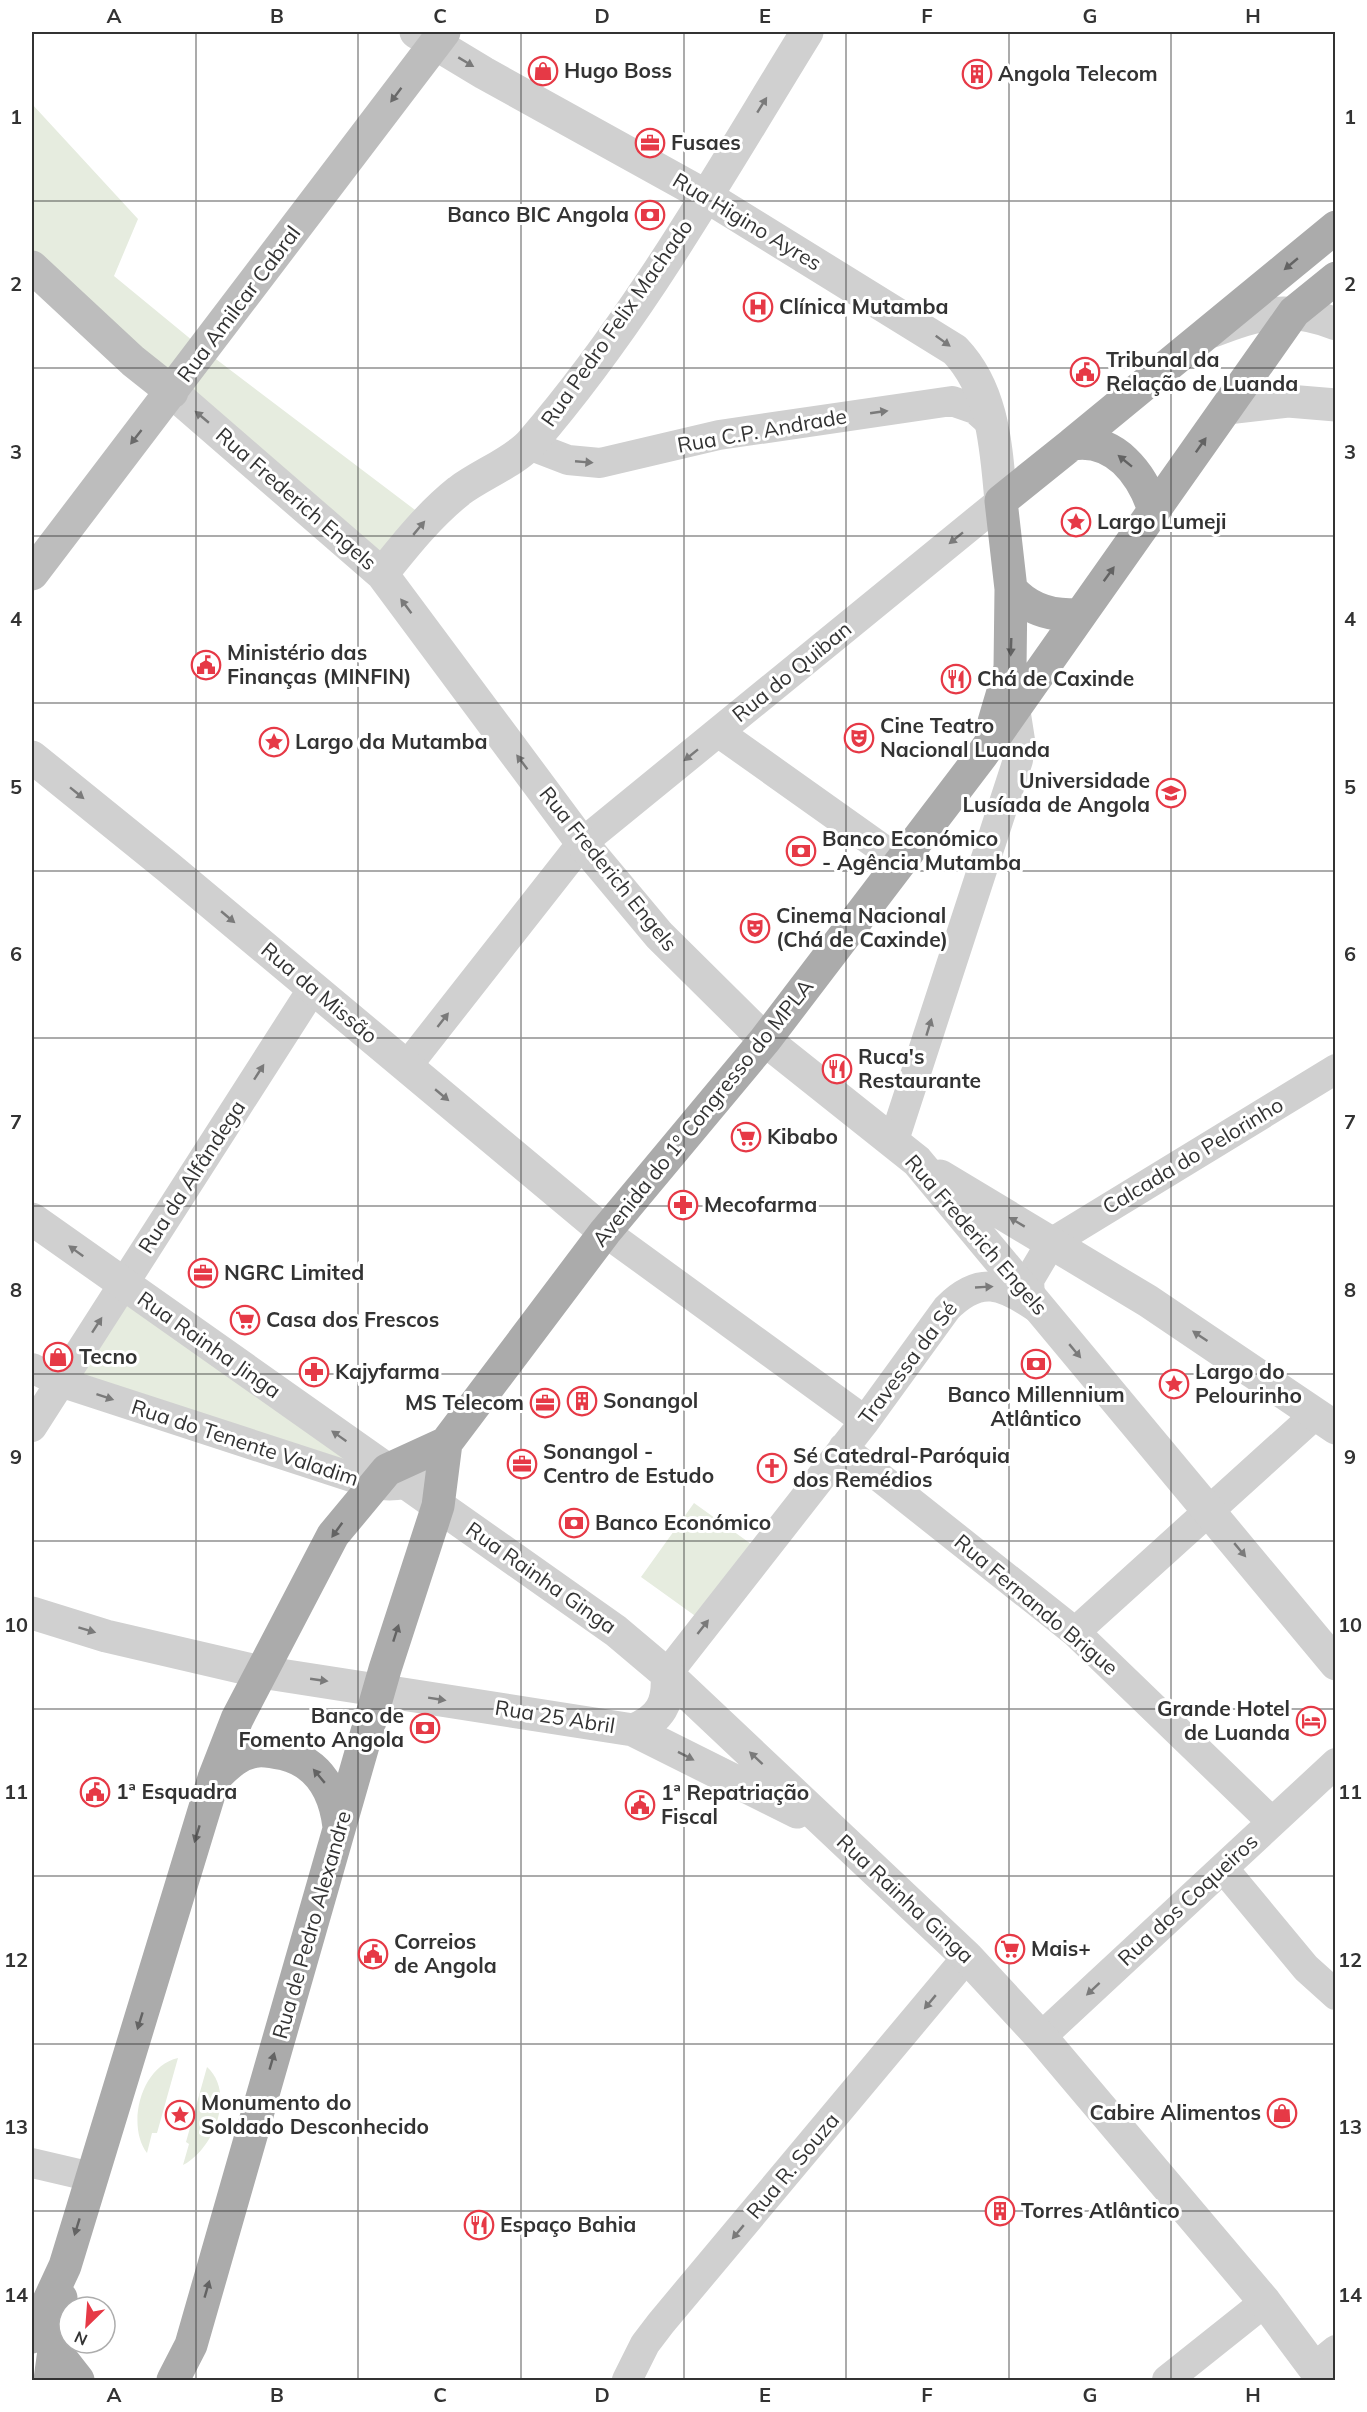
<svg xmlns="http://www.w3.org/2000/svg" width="1367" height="2412" font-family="Mulish,sans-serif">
<rect width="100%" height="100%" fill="#fff"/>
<!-- green -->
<path fill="#e6ecdf" d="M32,104l106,115 -24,57 90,74 223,169 -45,55 -350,-310z
M123,1285l264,185 -14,14 -313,-102z
M694,1503l71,51 -53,74 -71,-51z
M178,2058l-21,75h-5l-5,20c-21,-28 -6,-87 31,-95z
M207,2067c29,26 7,82 -24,98l6,-21 -3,-2z"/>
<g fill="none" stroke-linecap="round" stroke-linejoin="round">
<!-- minor -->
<path stroke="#d0d0d0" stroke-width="30" d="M529,445l39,15 32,3 119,-28 233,-34 23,8 17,15
M718,732l183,130
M407,1066l175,-223 419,-342
M893,1143l125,-383 2,-20 -5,-32
M605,1232l260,189
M1030,1297l-1,-17 22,-37 285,-174
M32,1368l28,14 313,102c43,7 49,-10 73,-41
M32,1427l281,-439
M843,1448l232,184 197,190
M1075,1632l241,-218
M667,1674l198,-253 82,-113c33,-33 55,-24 90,0
M1223,1868l83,100 30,27
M1041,2037l295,-274
M32,2163l60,14
M1315,2367l21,-17
M627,2380l18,-36 16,-21 306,-366
M1167,2380l98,-78"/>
<!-- tertiary -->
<path stroke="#d0d0d0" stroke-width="33" d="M416,32l68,41 222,123 249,154c39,41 41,98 46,151
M1213,331c45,-18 75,-26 123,-7
M172,392l210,182 200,269 77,92 106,105 152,121 419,503
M1227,408l61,-7 48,4
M382,574c24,-30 47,-59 77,-83 21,-16 55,-29 72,-48 108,-125 190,-272 276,-411
M32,757l136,110 437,365
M940,1176l208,125 188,127
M32,1219l584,412 51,43 300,283 74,80 224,265 58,78
M32,1613l74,23 155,36 372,58 164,82
M633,1730c28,-11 36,-27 34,-56"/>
<!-- secondary -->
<path stroke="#bdbdbd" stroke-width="33" d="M32,267l101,94 39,31
M32,574l412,-542"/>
<!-- primary -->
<path stroke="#ababab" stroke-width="33" d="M1072,444l264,-217
M1154,510c-12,-36 -39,-73 -82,-66l-71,57 10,88c18,21 42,28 70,25l213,-302 42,-34
M994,722l16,-54 1,-79
M214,1778c11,-10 22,-23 38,-26 9,-3 23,0 32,2 36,9 51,38 55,73
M32,2337l33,-71 149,-488 23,-59 96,-184 54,-65 59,-27 159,-211 160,-192 217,-285 99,-141
M56,2338l4,19 18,23
M50,2380l11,-82
M173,2380l18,-35 194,-676 53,-163 8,-63"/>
</g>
<!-- one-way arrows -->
<defs><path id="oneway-solid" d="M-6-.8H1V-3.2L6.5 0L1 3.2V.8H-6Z" transform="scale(1.5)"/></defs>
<g fill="#7a7a7a">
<use href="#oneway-solid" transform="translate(466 62) rotate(31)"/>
<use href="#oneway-solid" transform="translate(762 105) rotate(-58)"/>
<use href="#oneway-solid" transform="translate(943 341) rotate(36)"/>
<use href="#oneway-solid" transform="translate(879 412) rotate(-8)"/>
<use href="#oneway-solid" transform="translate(202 417) rotate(-140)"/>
<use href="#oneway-solid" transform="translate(584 462) rotate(5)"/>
<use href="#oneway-solid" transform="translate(419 528) rotate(-50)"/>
<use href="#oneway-solid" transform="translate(956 538) rotate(141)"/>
<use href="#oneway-solid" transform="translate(406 606) rotate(-127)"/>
<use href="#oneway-solid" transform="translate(691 755) rotate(141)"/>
<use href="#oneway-solid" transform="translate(522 762) rotate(-127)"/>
<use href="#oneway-solid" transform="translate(77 793) rotate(39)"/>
<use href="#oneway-solid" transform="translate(228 917) rotate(40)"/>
<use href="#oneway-solid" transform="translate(443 1020) rotate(-52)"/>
<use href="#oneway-solid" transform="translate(929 1027) rotate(-73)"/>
<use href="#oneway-solid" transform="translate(259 1072) rotate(-57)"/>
<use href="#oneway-solid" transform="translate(442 1095) rotate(40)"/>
<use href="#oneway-solid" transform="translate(1017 1222) rotate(-149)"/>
<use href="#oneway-solid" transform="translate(76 1251) rotate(-144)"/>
<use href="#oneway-solid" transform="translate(984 1287) rotate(-3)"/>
<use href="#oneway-solid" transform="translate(97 1325) rotate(-57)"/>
<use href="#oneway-solid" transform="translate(1200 1336) rotate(-146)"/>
<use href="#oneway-solid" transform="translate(1075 1351) rotate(50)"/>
<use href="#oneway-solid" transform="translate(105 1397) rotate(18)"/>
<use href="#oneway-solid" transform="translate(339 1436) rotate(-145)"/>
<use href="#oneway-solid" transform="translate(1240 1550) rotate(50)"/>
<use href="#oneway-solid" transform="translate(703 1627) rotate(-52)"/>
<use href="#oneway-solid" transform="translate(87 1630) rotate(17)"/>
<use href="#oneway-solid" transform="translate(319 1680) rotate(8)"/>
<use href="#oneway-solid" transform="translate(437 1699) rotate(9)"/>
<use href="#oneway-solid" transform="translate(686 1756) rotate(27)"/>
<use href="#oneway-solid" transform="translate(756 1758) rotate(-137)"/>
<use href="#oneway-solid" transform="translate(1093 1989) rotate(137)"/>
<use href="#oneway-solid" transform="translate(930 2002) rotate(130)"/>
<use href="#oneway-solid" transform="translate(738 2232) rotate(130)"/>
</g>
<g fill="#6a6a6a">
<use href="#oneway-solid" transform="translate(396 95) rotate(127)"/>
<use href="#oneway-solid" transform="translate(136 437) rotate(128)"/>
</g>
<g fill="#636363">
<use href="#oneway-solid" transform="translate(1291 264) rotate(140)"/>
<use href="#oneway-solid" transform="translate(1201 445) rotate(-55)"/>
<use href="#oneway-solid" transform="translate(1125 461) rotate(-141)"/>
<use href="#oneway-solid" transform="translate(1109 574) rotate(-54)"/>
<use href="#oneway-solid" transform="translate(1011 647) rotate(92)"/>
<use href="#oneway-solid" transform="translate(337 1530) rotate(126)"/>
<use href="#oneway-solid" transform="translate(396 1633) rotate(-72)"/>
<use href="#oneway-solid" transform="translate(319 1776) rotate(-130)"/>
<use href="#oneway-solid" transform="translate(197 1834) rotate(107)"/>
<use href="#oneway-solid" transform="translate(140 2021) rotate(107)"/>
<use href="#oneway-solid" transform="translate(272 2061) rotate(-74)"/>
<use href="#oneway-solid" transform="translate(77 2227) rotate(107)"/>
<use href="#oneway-solid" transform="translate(207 2289) rotate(-74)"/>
</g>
<!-- grid -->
<path fill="none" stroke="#333" stroke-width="1.5" stroke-opacity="0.55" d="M196,32v2348M358,32v2348M521,32v2348M684,32v2348M846,32v2348M1009,32v2348M1171,32v2348M32,201h1304M32,368h1304M32,536h1304M32,703h1304M32,871h1304M32,1038h1304M32,1206h1304M32,1374h1304M32,1541h1304M32,1709h1304M32,1876h1304M32,2044h1304M32,2211h1304"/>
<!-- icons -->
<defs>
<g id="shop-ring" transform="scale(1.5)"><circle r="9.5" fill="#fff" stroke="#e63946" stroke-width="1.5"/><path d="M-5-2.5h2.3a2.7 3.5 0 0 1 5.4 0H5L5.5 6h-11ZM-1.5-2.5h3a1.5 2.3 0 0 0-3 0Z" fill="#e63946"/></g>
<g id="building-ring" transform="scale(1.5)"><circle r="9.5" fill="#fff" stroke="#e63946" stroke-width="1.5"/><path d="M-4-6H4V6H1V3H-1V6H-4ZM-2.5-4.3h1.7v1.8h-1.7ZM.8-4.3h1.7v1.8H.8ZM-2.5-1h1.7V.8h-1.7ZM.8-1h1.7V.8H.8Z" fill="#e63946"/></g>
<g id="office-ring" transform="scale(1.5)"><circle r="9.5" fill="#fff" stroke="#e63946" stroke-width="1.5"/><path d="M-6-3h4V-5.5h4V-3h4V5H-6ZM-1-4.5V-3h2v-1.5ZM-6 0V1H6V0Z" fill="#e63946"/></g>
<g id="bank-ring" transform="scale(1.5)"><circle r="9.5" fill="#fff" stroke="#e63946" stroke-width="1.5"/><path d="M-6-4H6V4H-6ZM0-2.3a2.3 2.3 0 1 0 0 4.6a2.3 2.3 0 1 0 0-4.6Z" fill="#e63946"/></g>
<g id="hospital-ring" transform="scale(1.5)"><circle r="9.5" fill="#fff" stroke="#e63946" stroke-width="1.5"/><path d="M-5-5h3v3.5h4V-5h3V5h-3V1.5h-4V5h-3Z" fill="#e63946"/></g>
<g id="civic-ring" transform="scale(1.5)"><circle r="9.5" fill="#fff" stroke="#e63946" stroke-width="1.5"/><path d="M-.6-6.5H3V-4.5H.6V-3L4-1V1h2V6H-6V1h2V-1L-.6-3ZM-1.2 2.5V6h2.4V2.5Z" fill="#e63946"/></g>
<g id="sight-ring" transform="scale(1.5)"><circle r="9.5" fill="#fff" stroke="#e63946" stroke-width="1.5"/><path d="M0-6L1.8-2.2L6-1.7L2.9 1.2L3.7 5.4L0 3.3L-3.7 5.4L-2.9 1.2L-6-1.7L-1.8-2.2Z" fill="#e63946"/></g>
<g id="restaurant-ring" transform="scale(1.5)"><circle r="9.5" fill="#fff" stroke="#e63946" stroke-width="1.5"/><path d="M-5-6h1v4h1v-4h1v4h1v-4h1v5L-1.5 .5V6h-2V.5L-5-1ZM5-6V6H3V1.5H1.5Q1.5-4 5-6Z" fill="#e63946"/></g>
<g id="theatre-ring" transform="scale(1.5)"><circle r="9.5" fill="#fff" stroke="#e63946" stroke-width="1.5"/><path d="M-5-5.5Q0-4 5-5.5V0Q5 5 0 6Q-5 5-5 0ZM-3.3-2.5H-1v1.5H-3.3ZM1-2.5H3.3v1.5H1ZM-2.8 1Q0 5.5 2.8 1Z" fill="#e63946"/></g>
<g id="university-ring" transform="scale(1.5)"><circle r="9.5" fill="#fff" stroke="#e63946" stroke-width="1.5"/><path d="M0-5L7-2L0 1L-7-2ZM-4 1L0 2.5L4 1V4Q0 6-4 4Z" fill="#e63946"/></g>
<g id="supermarket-ring" transform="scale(1.5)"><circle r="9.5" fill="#fff" stroke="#e63946" stroke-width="1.5"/><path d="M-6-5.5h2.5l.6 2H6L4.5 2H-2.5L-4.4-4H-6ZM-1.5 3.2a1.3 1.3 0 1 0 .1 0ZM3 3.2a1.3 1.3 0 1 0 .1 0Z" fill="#e63946"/></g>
<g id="pharmacy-ring" transform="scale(1.5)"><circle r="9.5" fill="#fff" stroke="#e63946" stroke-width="1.5"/><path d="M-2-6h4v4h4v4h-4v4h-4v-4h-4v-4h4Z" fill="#e63946"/></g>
<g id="church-ring" transform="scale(1.5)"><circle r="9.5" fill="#fff" stroke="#e63946" stroke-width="1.5"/><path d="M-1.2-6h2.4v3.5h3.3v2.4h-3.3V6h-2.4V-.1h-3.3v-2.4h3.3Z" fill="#e63946"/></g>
<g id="hotel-ring" transform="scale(1.5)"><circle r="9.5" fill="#fff" stroke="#e63946" stroke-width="1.5"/><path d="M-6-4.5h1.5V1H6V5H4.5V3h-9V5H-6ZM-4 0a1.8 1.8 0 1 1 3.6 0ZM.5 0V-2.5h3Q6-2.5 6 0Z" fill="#e63946"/></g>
</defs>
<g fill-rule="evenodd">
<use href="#shop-ring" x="543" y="71"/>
<use href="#building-ring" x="977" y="74"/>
<use href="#office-ring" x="650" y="143"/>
<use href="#bank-ring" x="650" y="215"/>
<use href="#hospital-ring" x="758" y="307"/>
<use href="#civic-ring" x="1085" y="372"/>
<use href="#sight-ring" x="1076" y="522"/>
<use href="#civic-ring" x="206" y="665"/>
<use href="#restaurant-ring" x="956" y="679"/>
<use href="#theatre-ring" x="859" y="738"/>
<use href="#sight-ring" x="274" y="742"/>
<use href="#university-ring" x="1171" y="793"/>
<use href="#bank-ring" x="801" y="851"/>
<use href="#theatre-ring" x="755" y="928"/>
<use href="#restaurant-ring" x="837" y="1069"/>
<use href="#supermarket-ring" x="746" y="1137"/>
<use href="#pharmacy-ring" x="683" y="1205"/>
<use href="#office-ring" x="203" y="1273"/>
<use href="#supermarket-ring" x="245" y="1320"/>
<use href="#shop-ring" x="58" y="1357"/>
<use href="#bank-ring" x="1036" y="1364"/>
<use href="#pharmacy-ring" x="314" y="1372"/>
<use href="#sight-ring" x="1174" y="1384"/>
<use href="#building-ring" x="582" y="1401"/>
<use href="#office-ring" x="545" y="1403"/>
<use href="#office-ring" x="522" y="1464"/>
<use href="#church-ring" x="772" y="1468"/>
<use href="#bank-ring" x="574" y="1523"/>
<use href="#hotel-ring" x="1311" y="1721"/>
<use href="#bank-ring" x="425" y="1728"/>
<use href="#civic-ring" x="95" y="1792"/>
<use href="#civic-ring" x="640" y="1805"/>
<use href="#supermarket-ring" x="1010" y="1949"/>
<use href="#civic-ring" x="373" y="1954"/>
<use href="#shop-ring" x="1282" y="2113"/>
<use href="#sight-ring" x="180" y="2115"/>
<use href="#building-ring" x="1000" y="2211"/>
<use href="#restaurant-ring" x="479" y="2225"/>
</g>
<g text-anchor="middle" stroke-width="6" stroke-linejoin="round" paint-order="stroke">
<!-- poi labels -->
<g font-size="21" font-weight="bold" fill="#333" stroke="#fff" text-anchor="start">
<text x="564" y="78">Hugo Boss</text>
<text x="998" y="81">Angola Telecom</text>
<text x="671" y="150">Fusaes</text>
<text x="629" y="222" text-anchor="end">Banco BIC Angola</text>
<text x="779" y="314">Clínica Mutamba</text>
<text x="1106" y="367">Tribunal da<tspan x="1106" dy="24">Relação de Luanda</tspan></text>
<text x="1097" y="529">Largo Lumeji</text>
<text x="227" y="660">Ministério das<tspan x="227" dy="24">Finanças (MINFIN)</tspan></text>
<text x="977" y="686">Chá de Caxinde</text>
<text x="880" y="733">Cine Teatro<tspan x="880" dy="24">Nacional Luanda</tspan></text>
<text x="295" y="749">Largo da Mutamba</text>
<text x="1150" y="788" text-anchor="end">Universidade<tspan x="1150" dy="24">Lusíada de Angola</tspan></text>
<text x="822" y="846">Banco Económico<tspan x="822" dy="24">- Agência Mutamba</tspan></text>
<text x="776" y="923">Cinema Nacional<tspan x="776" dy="24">(Chá de Caxinde)</tspan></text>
<text x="858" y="1064">Ruca's<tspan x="858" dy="24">Restaurante</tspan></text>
<text x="767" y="1144">Kibabo</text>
<text x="704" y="1212">Mecofarma</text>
<text x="224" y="1280">NGRC Limited</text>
<text x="266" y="1327">Casa dos Frescos</text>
<text x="79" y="1364">Tecno</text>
<text x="335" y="1379">Kajyfarma</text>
<text x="1195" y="1379">Largo do<tspan x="1195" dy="24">Pelourinho</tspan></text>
<text x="1036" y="1402" text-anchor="middle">Banco Millennium<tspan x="1036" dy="24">Atlântico</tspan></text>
<text x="603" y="1408">Sonangol</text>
<text x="524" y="1410" text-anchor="end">MS Telecom</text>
<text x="543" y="1459">Sonangol -<tspan x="543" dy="24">Centro de Estudo</tspan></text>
<text x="793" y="1463">Sé Catedral-Paróquia<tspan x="793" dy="24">dos Remédios</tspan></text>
<text x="595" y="1530">Banco Económico</text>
<text x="1290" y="1716" text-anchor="end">Grande Hotel<tspan x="1290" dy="24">de Luanda</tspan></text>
<text x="404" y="1723" text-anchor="end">Banco de<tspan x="404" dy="24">Fomento Angola</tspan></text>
<text x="116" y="1799">1ª Esquadra</text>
<text x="661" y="1800">1ª Repatriação<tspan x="661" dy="24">Fiscal</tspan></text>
<text x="394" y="1949">Correios<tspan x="394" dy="24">de Angola</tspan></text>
<text x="1031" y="1956">Mais+</text>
<text x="201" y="2110">Monumento do<tspan x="201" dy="24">Soldado Desconhecido</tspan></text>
<text x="1261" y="2120" text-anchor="end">Cabire Alimentos</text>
<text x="1021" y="2218">Torres Atlântico</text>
<text x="500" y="2232">Espaço Bahia</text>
</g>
<!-- street labels -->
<g font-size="21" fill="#333" stroke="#fff">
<text transform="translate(747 222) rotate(31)" y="7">Rua Higino Ayres</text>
<text transform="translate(239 304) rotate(-53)" y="7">Rua Amilcar Cabral</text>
<text transform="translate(617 323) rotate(-55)" y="7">Rua Pedro Felix Machado</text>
<text transform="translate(762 431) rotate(-10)" y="7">Rua C.P. Andrade</text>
<text transform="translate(296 499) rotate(41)" y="7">Rua Frederich Engels</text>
<text transform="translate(792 672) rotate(-39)" y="7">Rua do Quiban</text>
<text transform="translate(608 869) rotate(51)" y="7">Rua Frederich Engels</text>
<text transform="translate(319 993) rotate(40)" y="7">Rua da Missão</text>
<text transform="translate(703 1113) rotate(-51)" y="7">Avenida do 1º Congresso do MPLA</text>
<text transform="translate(1193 1156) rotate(-31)" y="7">Calcada do Pelorinho</text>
<text transform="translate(192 1177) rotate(-57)" y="7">Rua da Alfândega</text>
<text transform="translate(976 1235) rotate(49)" y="7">Rua Frederich Engels</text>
<text transform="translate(209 1345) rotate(35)" y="7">Rua Rainha Jinga</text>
<text transform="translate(908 1363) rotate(-53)" y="7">Travessa da Sé</text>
<text transform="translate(245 1443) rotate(18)" y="7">Rua do Tenente Valadim</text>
<text transform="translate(541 1578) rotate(35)" y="7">Rua Rainha Ginga</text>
<text transform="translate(1036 1605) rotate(40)" y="7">Rua Fernando Brigue</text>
<text transform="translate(555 1717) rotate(9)" y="7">Rua 25 Abril</text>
<text transform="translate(905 1899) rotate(43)" y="7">Rua Rainha Ginga</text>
<text transform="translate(1188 1900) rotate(-43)" y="7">Rua dos Coqueiros</text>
<text transform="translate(312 1925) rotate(-74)" y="7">Rua de Pedro Alexandre</text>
<text transform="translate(793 2166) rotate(-50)" y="7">Rua R. Souza</text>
</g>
</g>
<!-- border -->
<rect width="1367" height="2412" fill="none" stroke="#ffffff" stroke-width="66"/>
<!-- north arrow -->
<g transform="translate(87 2325) rotate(205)"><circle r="28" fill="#ffffff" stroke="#adadad" stroke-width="1.5"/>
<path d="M0-4.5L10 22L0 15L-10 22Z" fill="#e63946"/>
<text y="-9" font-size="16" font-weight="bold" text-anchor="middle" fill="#333333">N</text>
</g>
<rect x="33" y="33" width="1301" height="2346" fill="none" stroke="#333" stroke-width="2"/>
<g font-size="20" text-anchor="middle" font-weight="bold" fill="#333">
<text x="114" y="23">A</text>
<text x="277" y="23">B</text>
<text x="440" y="23">C</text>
<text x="602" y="23">D</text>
<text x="765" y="23">E</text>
<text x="927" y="23">F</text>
<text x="1090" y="23">G</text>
<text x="1253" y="23">H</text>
<text x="16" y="124">1</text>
<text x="1350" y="124">1</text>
<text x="16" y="291">2</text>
<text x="1350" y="291">2</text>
<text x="16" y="459">3</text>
<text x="1350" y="459">3</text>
<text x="16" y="626">4</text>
<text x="1350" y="626">4</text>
<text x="16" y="794">5</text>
<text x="1350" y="794">5</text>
<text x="16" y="961">6</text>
<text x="1350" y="961">6</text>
<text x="16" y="1129">7</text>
<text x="1350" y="1129">7</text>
<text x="16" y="1297">8</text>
<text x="1350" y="1297">8</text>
<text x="16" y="1464">9</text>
<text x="1350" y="1464">9</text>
<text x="16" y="1632">10</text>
<text x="1350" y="1632">10</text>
<text x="16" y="1799">11</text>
<text x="1350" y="1799">11</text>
<text x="16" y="1967">12</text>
<text x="1350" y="1967">12</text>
<text x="16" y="2134">13</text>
<text x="1350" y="2134">13</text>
<text x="16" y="2302">14</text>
<text x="1350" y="2302">14</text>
<text x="114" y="2402">A</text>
<text x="277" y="2402">B</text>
<text x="440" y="2402">C</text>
<text x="602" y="2402">D</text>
<text x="765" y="2402">E</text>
<text x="927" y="2402">F</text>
<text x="1090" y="2402">G</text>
<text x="1253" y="2402">H</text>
</g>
</svg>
